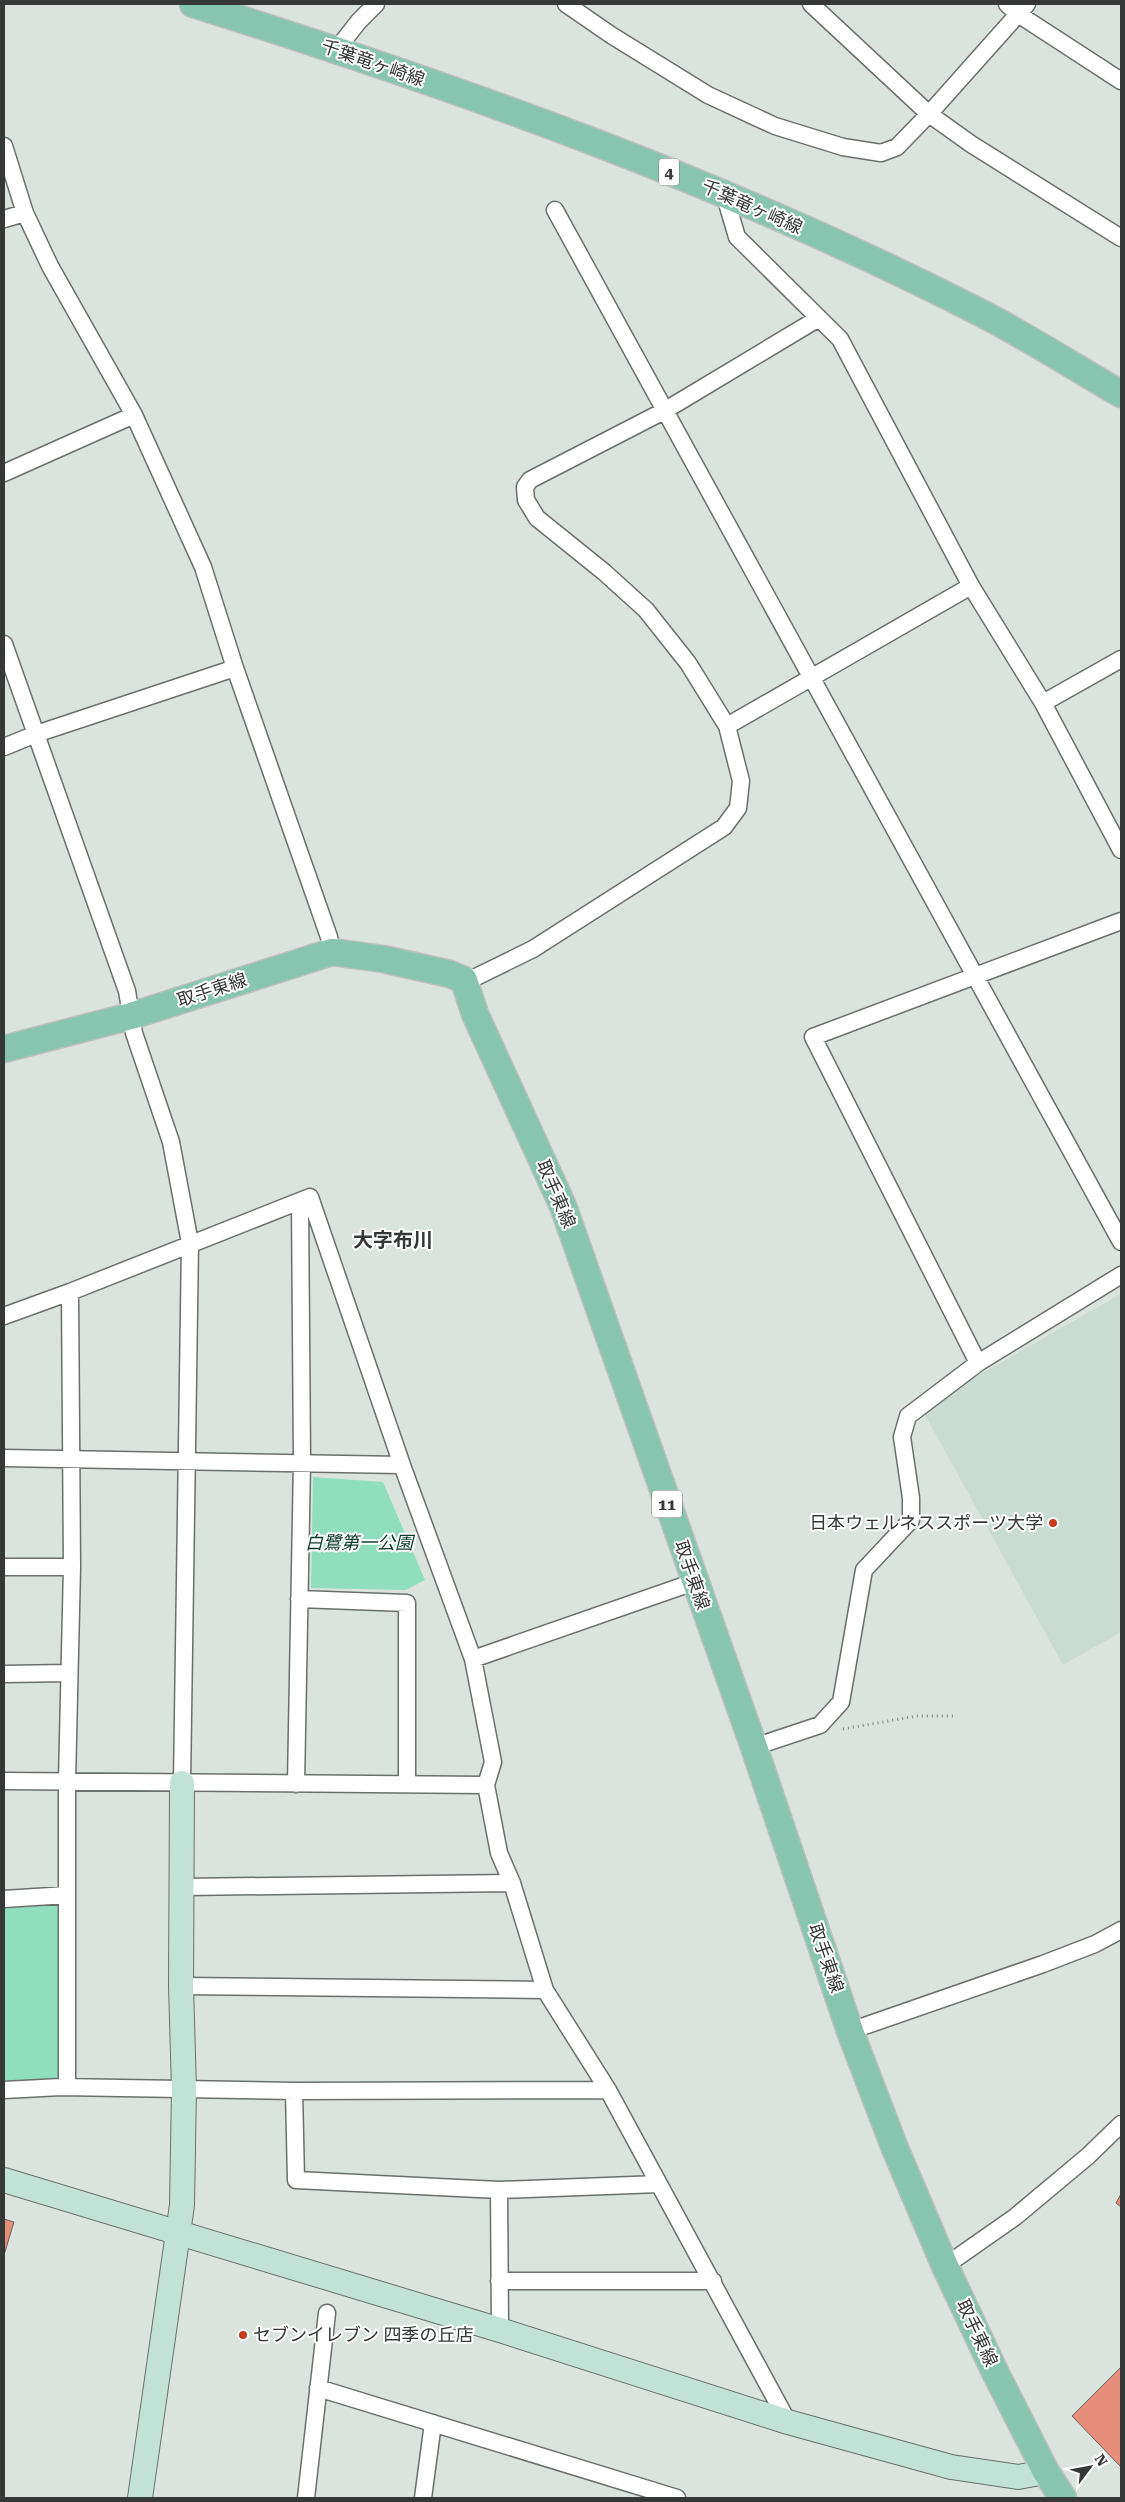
<svg xmlns="http://www.w3.org/2000/svg" width="1125" height="2502" font-family="'Roboto Serif','Noto Sans JP',serif">
<rect width="100%" height="100%" fill="#dbe3df"/>
<!-- built -->
<path fill="#cadbd3" d="M1121,1294v338l-58,33 -139,-252 43,-31z"/>
<!-- green -->
<path fill="#90debe" d="M313,1477l70,5 42,98 -19,10 -95,-2z
M61,1901v186l-57,-5v-178z"/>
<!-- building -->
<path fill="#e78e7b" stroke="#6a6260" d="M1121,2194v13l-5,-4z
M4,2219l10,3 -10,33z
M1121,2367v100l-49,-51z"/>
<g fill="none" stroke-linecap="round" stroke-linejoin="round">
<!-- street casing -->
<g stroke="#69706c" stroke-width="19">
<path id="street" d="M566,4l45,31 97,60 67,31 68,21 38,6 16,-6 32,-33 98,-110
M811,4l118,110 42,30 150,94
M1007,4l11,10 103,67
M337,49l22,-28 17,-17
M4,146l21,67 25,53 84,149 69,152 32,101 94,269 3,15
M724,193l13,44 103,102 131,247 72,117 78,147
M555,210l566,1032
M4,219l21,-6
M4,473l130,-58
M4,644l123,347 7,42 37,109 19,101 -8,540
M1043,703l78,-44
M727,726l244,-140
M4,747l32,-13 199,-66
M464,980l12,-3 57,-28 191,-122 14,-19 3,-27 -14,-55 -39,-63 -42,-53 -42,-38 -67,-54 -11,-18 -1,-13 5,-7 134,-69 155,-93
M4,1316l66,-24 240,-95 92,268 71,194 20,103 -7,23 13,68 13,30 33,107 63,100 180,332
M978,1363l-165,-326 308,-116
M4,1458l398,7
M4,1567h68
M299,1599l108,4v181
M473,1659l221,-77
M4,1674l65,-1
M754,1747l66,-22 21,-23 23,-132 47,-50v-22l-9,-61 6,-21 70,-53 143,-88
M4,1781l482,4
M296,1784l6,-322 -2,-261
M182,1887l330,-4
M4,1899l63,-4
M181,1986l364,4
M850,2031l193,-67 52,-20 26,-14
M67,2087v-306l5,-214 -2,-275
M4,2090l57,-3 233,4 314,-1
M294,2091l2,89 203,10 160,-6
M499,2190l1,140
M945,2266l70,-49 73,-61 33,-32
M499,2281h214
M318,2388l359,110
M306,2498l21,-185
M423,2498l10,-75"/>
</g>
<!-- secondary casing -->
<g stroke="#69706c" stroke-width="26">
<path id="secondary" d="M4,2180l496,150 288,92 163,45 67,10 28,-5
M140,2498l42,-293 2,-116 -3,-103 1,-203"/>
</g>
<!-- primary casing -->
<g stroke="#bebfbf" stroke-width="29">
<path id="primary" d="M193,4c271,85 539,181 792,311 46,24 91,53 136,79
M4,1049l127,-33 201,-64 51,7 67,15 14,6 11,34 88,192 191,541 96,284 44,115 51,120 51,108 50,98 17,26"/>
</g>
<!-- path -->
<path stroke="#828785" stroke-width="3" stroke-dasharray="1 4" stroke-linecap="butt" d="M843,1729l74,-13h39"/>
<!-- street -->
<use href="#street" stroke="#fff" stroke-width="16"/>
<!-- secondary -->
<use href="#secondary" stroke="#c3e2d7" stroke-width="24"/>
<!-- primary -->
<use href="#primary" stroke="#87c5b0" stroke-width="26"/>
</g>
<!-- markers -->
<g fill="#c63c1f" stroke="#fff" stroke-width="2">
<circle cx="1053" cy="1523" r="5"/>
<circle cx="243" cy="2335" r="5"/>
</g>
<g text-anchor="middle" stroke-width="4" stroke-linejoin="round" paint-order="stroke">
<!-- shield labels -->
<g fill="#fff" stroke="#727473" stroke-width="1">
<rect x="659" y="158.5" width="20" height="27" rx="4"/>
<rect x="652" y="1490.5" width="30" height="27" rx="4"/>
</g>
<g font-size="16" font-weight="bold" fill="#353837">
<text x="669" y="178">4</text>
<text x="667" y="1510">11</text>
</g>
<!-- street labels -->
<g font-size="18" fill="#353837" stroke="#fff">
<text transform="translate(373 63) rotate(19)" y="6">千葉竜ヶ崎線</text>
<text transform="translate(752 207) rotate(24)" y="6">千葉竜ヶ崎線</text>
<text transform="translate(212 990) rotate(-18)" y="6">取手東線</text>
<text transform="translate(556 1194) rotate(67)" y="6">取手東線</text>
<text transform="translate(692 1575) rotate(71)" y="6">取手東線</text>
<text transform="translate(826 1958) rotate(71)" y="6">取手東線</text>
<text transform="translate(977 2333) rotate(65)" y="6">取手東線</text>
</g>
<!-- poi labels -->
<g font-size="18" fill="#353837" stroke="#fff" text-anchor="end">
<text x="1043" y="1529">日本ウェルネススポーツ大学</text>
<text x="253" y="2341" text-anchor="start">セブンイレブン 四季の丘店</text>
</g>
<!-- park labels -->
<g font-size="18" font-style="italic" fill="#0a392a" stroke="#fff">
<text x="359" y="1549">白鷺第一公園</text>
</g>
<!-- quarter labels -->
<g font-size="20" font-weight="bold" fill="#353837" stroke="#fff">
<text x="393" y="1247">大字布川</text>
</g>
</g>
<!-- border -->
<rect width="1125" height="2502" fill="none" stroke="#353837" stroke-width="10"/>
<!-- north arrow -->
<g transform="translate(1090 2467) rotate(58)" stroke="#ffffff" stroke-width="4" paint-order="stroke">
<path d="M0-4L9 19L0 12L-9 19Z" fill="#353837"/>
<text y="-8" font-size="14" font-weight="bold" text-anchor="middle" fill="#353837">N</text>
</g>
</svg>
